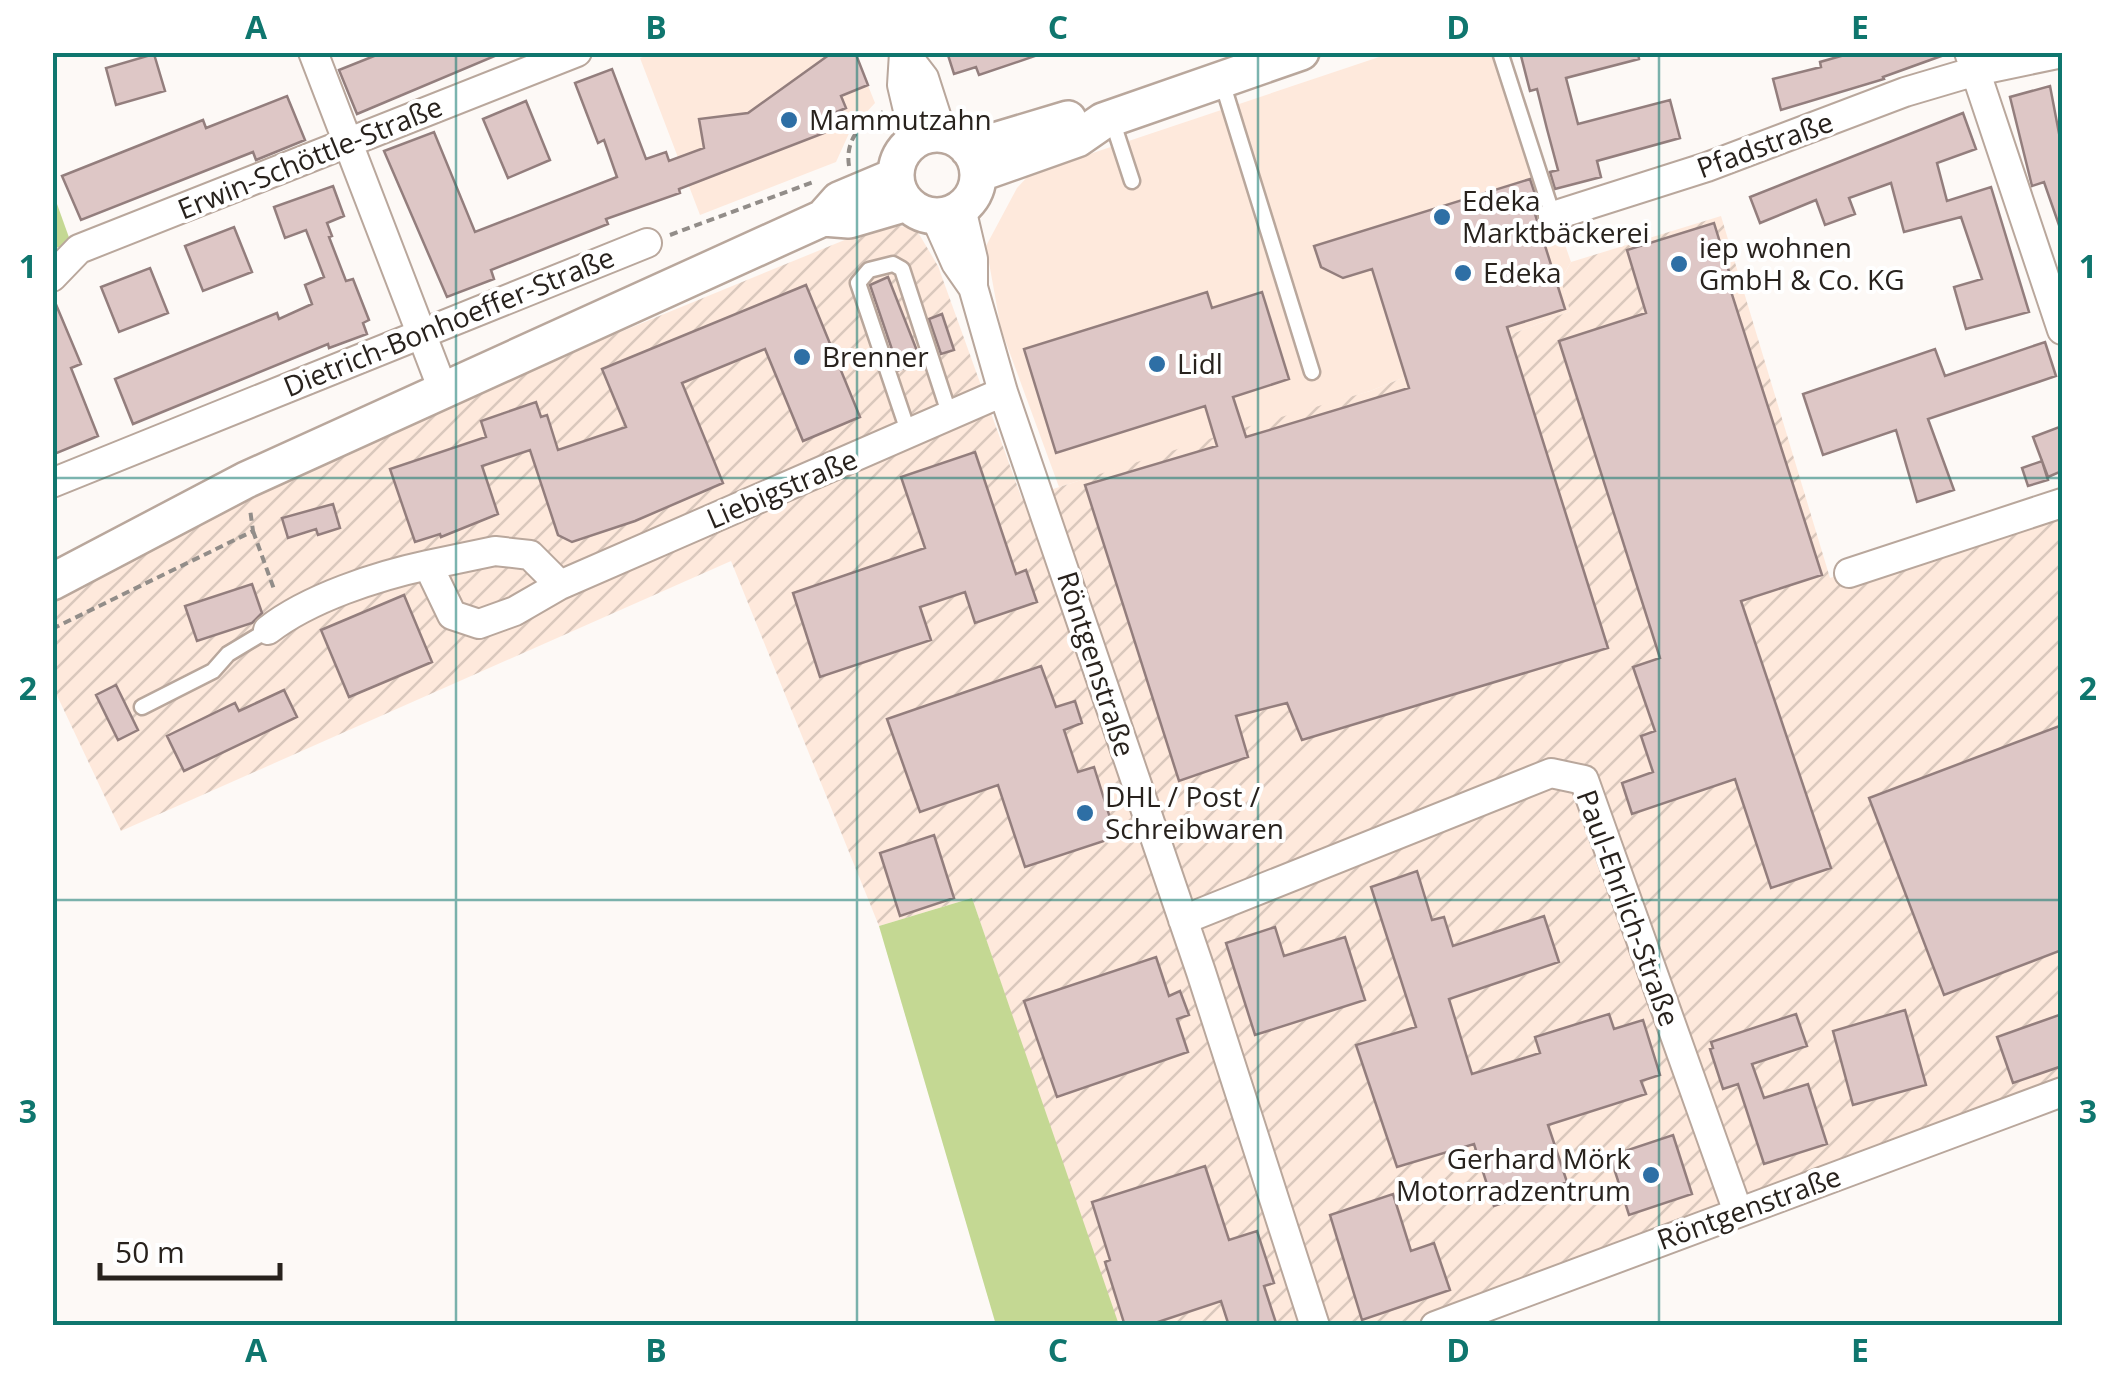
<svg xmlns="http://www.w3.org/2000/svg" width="2115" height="1378" font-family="'Open Sans',sans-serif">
<defs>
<pattern id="industrial-furrows" width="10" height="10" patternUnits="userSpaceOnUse" patternTransform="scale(2.5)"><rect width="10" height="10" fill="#fee9dc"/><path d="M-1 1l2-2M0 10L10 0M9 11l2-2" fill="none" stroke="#dac8bc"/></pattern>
<pattern id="park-tufts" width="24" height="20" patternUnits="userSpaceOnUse" patternTransform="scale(2.5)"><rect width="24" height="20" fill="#c4d893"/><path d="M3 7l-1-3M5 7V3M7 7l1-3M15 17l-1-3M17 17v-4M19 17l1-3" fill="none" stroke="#a8b97e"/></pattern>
</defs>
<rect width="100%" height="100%" fill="#fdf9f6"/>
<!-- built -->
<path fill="#fee9dc" d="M658,52l197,1 20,50 -24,26 -15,33 -136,53 -60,-157z
M1391,53h107l73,209 -10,18 9,31 -200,80 -311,96 -58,-158 -15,-83 31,-58 13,-14z"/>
<!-- industrial -->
<path fill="url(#industrial-furrows)" d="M1721,216l109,362 232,-75v589l-627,233h-318l-145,-427 -93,28 -148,-365 -610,270 -68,-144v-105l521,-231 273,-112 49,-13 16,1 7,7 19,32 84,233 218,-70 130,-38 200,-80 -9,-31 10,-18z"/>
<!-- grass -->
<path fill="#c4d893" d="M972,898l147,427h-123l-117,-399z"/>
<!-- park -->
<path fill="url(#park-tufts)" d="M52,190l19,53 -18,6h-1z"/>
<!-- building -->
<path fill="#dec7c6" stroke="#937e7d" stroke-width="2.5" d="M384,52h118v1l-145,61 -18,-44z
M833,52h22l13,33 -27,11 5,12 -26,11 4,14 -145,56 1,4 -74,26 2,5 -117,46 3,9 -47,18 -63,-146 50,-19 41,100 142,-55 -13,-37 -6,3 -23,-60 37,-14 34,90 20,-7 3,9 35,-13 -5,-29 49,-6z
M947,52h87l1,4 -56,19 -3,-8 -22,7z
M1520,52h118l1,7 -73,19 12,46 92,-24 10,38 -83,23 4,16 -46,12 -5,-17 8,-2 -11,-41 -10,-40 -7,2z
M1855,52h89v3l-61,22 1,2 -103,31 -8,-31 48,-12 -1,-5z
M154,54l11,37 -49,14 -10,-37z
M2050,86l12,63v79h-2l-16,-46 -12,4 -22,-89z
M287,96l18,44 -49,20 -3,-8 -172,68 -19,-44 141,-56 3,8z
M526,101l24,59 -42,18 -25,-59z
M1963,113l13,36 -39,14 10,38 44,-14 38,125 -63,17 -12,-42 28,-8 -21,-62 -57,15 -13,-49 -42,15 6,16 -30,11 -9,-25 -56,23 -10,-26z
M1530,179l5,15 -6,1 36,114 -58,18 101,321 -306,92 -15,-37 -51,13 12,41 -69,24 -94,-296 132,-39 -12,-40 -149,47 -32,-104 183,-57 5,16 50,-16 27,87 -56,18 13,40 163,-49 -37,-119 -29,9 -22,-11 -7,-21z
M333,186l11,30 -17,7 5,13 -3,1 17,44 7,-2 16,41 -6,3 4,11 -38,14 -1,-4 -195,80 -18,-45 162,-66 2,6 33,-15 -7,-19 19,-8 -18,-47 -21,8 -11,-31z
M1714,223l17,55 -4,1 95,296 -81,26 90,267 -60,20 -36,-109 -103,35 -10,-31 31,-11 -12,-36 14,-5 -22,-64 27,-9 -101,-317 87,-28 -19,-63z
M234,227l18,45 -49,19 -18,-45z
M150,268l18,45 -49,19 -18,-45z
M888,277l33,84 -22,9 -29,-85z
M806,285l54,132 -57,24 -38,-92 -83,34 41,100 -88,38 -63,21 -14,-7 -28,-85 -48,16 16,48 -57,23 -1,-3 -25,8 -25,-73 96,-32 -5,-16 55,-19 5,15 6,-2 11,35 68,-23 -24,-58z
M52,295l29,69 -10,4 27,68 -46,19z
M942,314l12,36 -13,4 -12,-35z
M2045,342l11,34 -128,43 26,71 -37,12 -21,-72 -73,25 -20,-61 132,-45 10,27z
M2062,426v45l-14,6 -15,-40z
M975,452l41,122 10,-4 11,32 -62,21 -10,-31 -45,15 11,33 -111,37 -27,-84 132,-45 -24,-71z
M2042,461l6,19 -20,6 -6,-18z
M333,504l7,24 -22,7 -2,-6 -28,9 -6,-20z
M252,584l10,29 -10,10 -55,18 -12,-35z
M404,595l28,67 -83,35 -28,-67z
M1041,666l15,41 19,-6 7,22 -18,7 14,42 16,-5 22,70 -91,30 -27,-82 -78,27 -33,-93z
M116,685l22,45 -20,10 -22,-45z
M284,690l13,27 -113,54 -17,-35 68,-33 4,8z
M2062,725v225l-118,45 -75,-197z
M934,835l20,63 -54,18 -20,-63z
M1417,871l15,49 12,-3 9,29 91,-30 15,46 -110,37 23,75 68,-21 -5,-16 74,-23 5,15 29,-9 17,55 -19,6 5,13 -98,31 19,57 -73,24 -20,-62 -77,23 -41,-122 60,-18 -45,-140z
M1275,927l9,29 61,-19 20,63 -110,35 -29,-92z
M1156,957l13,39 11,-5 9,24 -12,4 11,33 -131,45 -33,-96z
M1905,1010l21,75 -73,20 -20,-74z
M1796,1014l11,32 -55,18 12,34 44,-14 19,60 -63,20 -26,-80 -15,5 -13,-40 3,-1 -2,-6z
M2062,1014v52l-49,17 -16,-46z
M1673,1135l19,59 -63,21 -19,-59z
M1205,1166l24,74 28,-9 17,52 -10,3 13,40h-48l-8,-25 -75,25h-21l-20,-64 5,-2 -18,-58z
M1393,1194l18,57 23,-8 16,47 -88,30 -32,-105z"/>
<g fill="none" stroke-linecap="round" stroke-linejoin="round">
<!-- service casing -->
<g stroke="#b9a79c" stroke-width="19">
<path id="service" d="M1500,52l53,164
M1222,82l90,290
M1112,120l20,61
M909,434l-51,-151 11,-13 24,-6 9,5 48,147
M142,707l71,-36 15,-17 40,-24"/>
</g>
<!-- minor casing -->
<g stroke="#b9a79c" stroke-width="32">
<path id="minor" d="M313,52l130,338
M904,52l20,26 18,56
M1969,52l93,278
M904,53l-2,32 13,55
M961,208l12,51v28l30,105 198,580 114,354
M935,216l21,47 16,23
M1553,216l154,-49 198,-75 71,-21 86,-18
M52,277l27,-28 498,-197
M52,483l595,-240
M1849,573l213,-70
M560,585l-45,26 -36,13 -27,-9 -24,-50 67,-14 35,4 30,30 443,-193
M268,630c41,-32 109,-54 160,-65
M1183,920l368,-147 33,7 154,432
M1435,1326l627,-234"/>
</g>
<!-- tertiary casing -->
<g stroke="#b9a79c" stroke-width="40">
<path id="tertiary" d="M896 175a41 41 0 1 1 82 0a41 41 0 1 1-82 0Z
M968,149l100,-30
M978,174l99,-35 26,-18 198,-69
M823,218l26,2 58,-17
M52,582l194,-102 577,-262 16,-18 57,-24"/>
</g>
<!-- path -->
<path stroke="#928d89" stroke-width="4" stroke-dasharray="8 5" stroke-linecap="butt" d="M849,166c-4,-26 11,-43 34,-54
M670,235l146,-54
M253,531l22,61
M52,629l201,-98 -3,-22"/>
<!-- service -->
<use href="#service" stroke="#fff" stroke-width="14"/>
<!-- minor -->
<use href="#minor" stroke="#fff" stroke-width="28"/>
<!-- tertiary -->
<use href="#tertiary" stroke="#fff" stroke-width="35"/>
</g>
<!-- grid -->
<path fill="none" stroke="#0f766e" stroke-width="2.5" stroke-opacity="0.55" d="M456,52v1274M857,52v1274M1258,52v1274M1659,52v1274M52,478h2010M52,900h2010"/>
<!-- markers -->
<g fill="#2e6fa5" stroke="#fff" stroke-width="4">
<circle cx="789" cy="120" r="10"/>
<circle cx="1442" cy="217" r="10"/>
<circle cx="1679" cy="264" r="10"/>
<circle cx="1463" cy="273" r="10"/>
<circle cx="802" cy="357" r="10"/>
<circle cx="1157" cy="364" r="10"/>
<circle cx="1085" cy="813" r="10"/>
<circle cx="1651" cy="1175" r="10"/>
</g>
<g text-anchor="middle" stroke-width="8" stroke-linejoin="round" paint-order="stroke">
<!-- poi labels -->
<g font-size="28" fill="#28221d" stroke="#fff" text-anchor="start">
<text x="809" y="130">Mammutzahn</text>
<text x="1462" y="211">Edeka<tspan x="1462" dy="32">Marktbäckerei</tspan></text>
<text x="1699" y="258">iep wohnen<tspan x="1699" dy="32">GmbH &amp; Co. KG</tspan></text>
<text x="1483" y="283">Edeka</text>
<text x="822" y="367">Brenner</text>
<text x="1177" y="374">Lidl</text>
<text x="1105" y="807">DHL / Post /<tspan x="1105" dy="32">Schreibwaren</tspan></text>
<text x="1631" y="1169" text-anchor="end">Gerhard Mörk<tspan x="1631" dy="32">Motorradzentrum</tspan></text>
</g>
<!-- street labels -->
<g font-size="28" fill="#28221d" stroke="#fff">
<text transform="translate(1765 145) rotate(-20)" y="10">Pfadstraße</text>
<text transform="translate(310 158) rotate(-22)" y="10">Erwin-Schöttle-Straße</text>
<text transform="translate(449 322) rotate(-22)" y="10">Dietrich-Bonhoeffer-Straße</text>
<text transform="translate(782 489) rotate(-23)" y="10">Liebigstraße</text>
<text transform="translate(1096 664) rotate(72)" y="10">Röntgenstraße</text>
<text transform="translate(1628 908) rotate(70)" y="10">Paul-Ehrlich-Straße</text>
<text transform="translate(1749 1208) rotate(-20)" y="10">Röntgenstraße</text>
</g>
</g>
<!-- border -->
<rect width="2115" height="1378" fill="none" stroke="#ffffff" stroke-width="110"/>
<!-- scale -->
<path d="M100 1263v15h180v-15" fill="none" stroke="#28221d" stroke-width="5"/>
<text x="115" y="1263" font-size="30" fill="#28221d" stroke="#ffffff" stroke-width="8" paint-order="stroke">50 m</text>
<rect x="55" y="55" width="2005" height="1268" fill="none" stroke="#0f766e" stroke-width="4"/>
<g font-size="32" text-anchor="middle" font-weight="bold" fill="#0f766e">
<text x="256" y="39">A</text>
<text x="656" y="39">B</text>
<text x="1058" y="39">C</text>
<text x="1458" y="39">D</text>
<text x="1860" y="39">E</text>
<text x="28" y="278">1</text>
<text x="2088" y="278">1</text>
<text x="28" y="700">2</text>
<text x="2088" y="700">2</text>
<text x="28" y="1123">3</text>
<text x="2088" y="1123">3</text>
<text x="256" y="1362">A</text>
<text x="656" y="1362">B</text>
<text x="1058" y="1362">C</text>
<text x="1458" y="1362">D</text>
<text x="1860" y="1362">E</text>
</g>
</svg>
